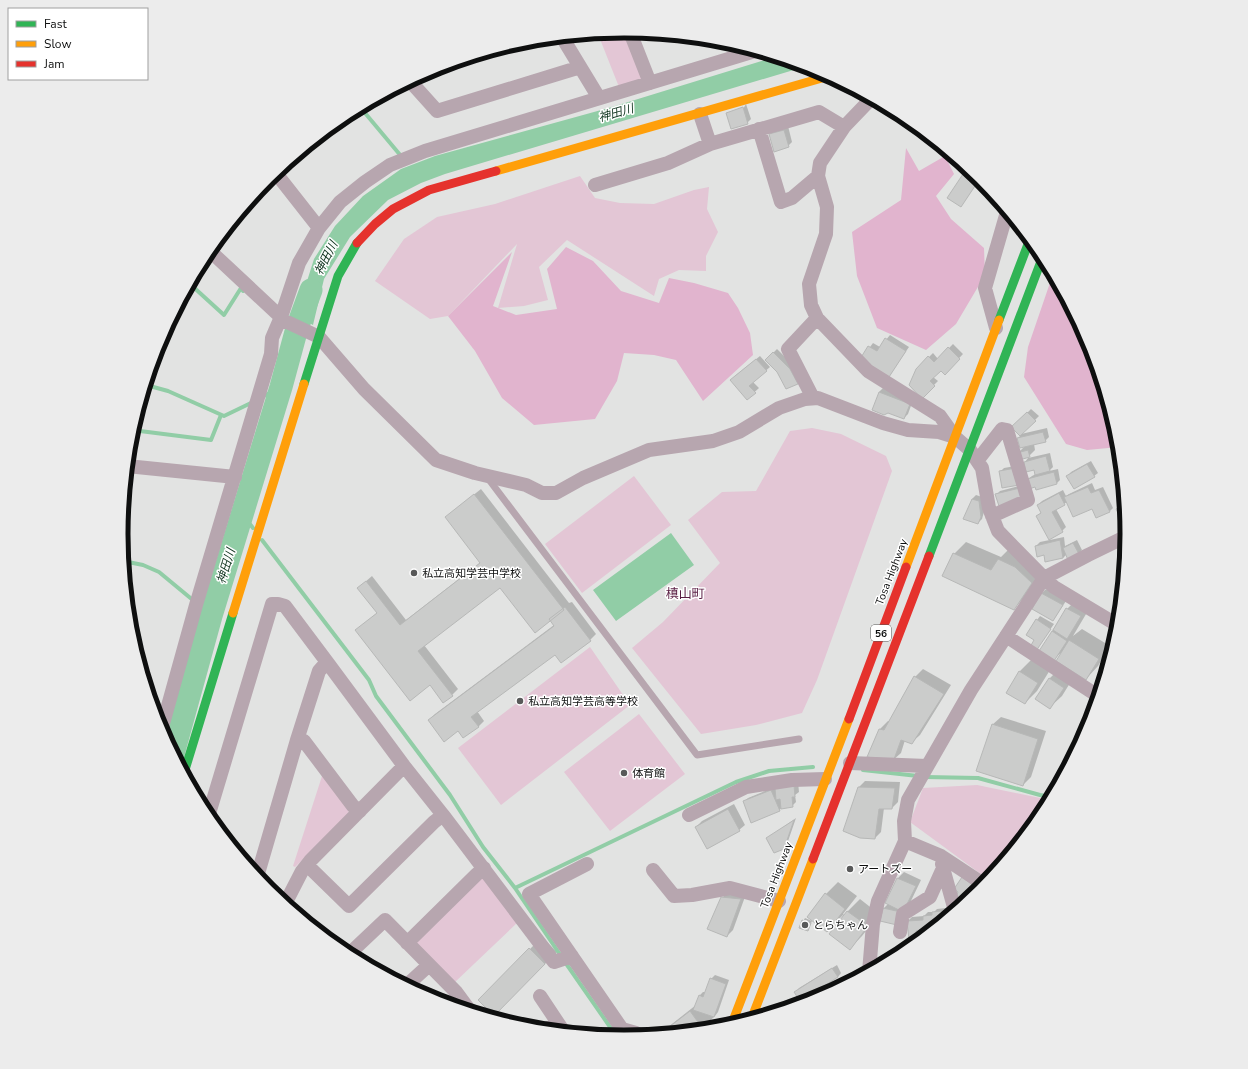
<svg xmlns="http://www.w3.org/2000/svg" width="1248" height="1069" font-family="'Nunito Sans','Noto Sans JP',sans-serif">
<rect width="100%" height="100%" fill="#e2e3e2"/>
<!-- green -->
<path fill="#e3c6d5" d="M624,31l21,49 -26,7 -21,-53z
M580,176l15,22 25,5 34,1 40,-14 15,-3 -2,22 11,23 -12,24v15l-27,-1 -20,9 -5,17 -87,-56 -28,27 9,33 -24,6 -26,2 19,-64 -69,72 -18,3 -55,-38 29,-42 33,-22 58,-13z
M812,428l29,6 45,22 6,15 -75,209 -15,33 -46,12 -55,9 -69,-86 31,-26 57,-59 -32,-43 34,-28 34,-1 34,-60z
M634,476l37,49 -89,68 -37,-49z
M590,647l40,58 -129,100 -43,-57z
M639,714l46,60 -75,57 -46,-59z
M323,773l26,34 -1,9 -53,51 -2,-1z
M977,785l73,15 -7,14 -54,66 -79,-58 13,-34z
M482,876l36,46 -64,61 -38,-36v-6z"/>
<!-- forest -->
<path fill="#e1b4ce" d="M906,148l13,23 26,-15 9,18 -18,22 15,23 33,29 1,27 -29,49 -30,26 -49,-22 -20,-52 -5,-44 49,-32z
M566,247l27,14 28,30 38,12 10,-25 25,5 34,10 10,15 12,25 3,22 -50,46 -27,-41 -22,-5 -30,-2 -7,28 -22,38 -61,6 -32,-27 -27,-47 -27,-35 64,-64 -19,54 23,9 41,-6 -10,-40z
M1053,274l36,68 29,94 1,11 -32,3 -21,-6 -42,-67 4,-30z"/>
<!-- water -->
<path fill="#91cda6" d="M775,57l32,9 -362,108 -24,9 -33,17 -38,37 -26,42 -11,46 -17,-9 18,-57 21,-33 28,-30 38,-27 34,-13 177,-49z
M671,533l23,32 -78,56 -23,-31z"/>
<!-- shadow -->
<path fill="#0003" d="M746,104l5,15 -4,4 -15,5z
M788,126l4,16 -4,4 -18,-12 4,-4z
M968,171l12,8 -19,27 -13,-8z
M890,335l19,12 -20,29 -28,-17 12,-16 7,4z
M953,344l10,10 -18,19 -4,-4 -8,8 5,4 -16,16 -5,-28 16,-16 5,6z
M777,349l16,16 4,18 -10,5 -9,-16 -12,-12z
M760,356l10,11 -17,15 6,6 -12,11 -12,-23z
M883,388l30,12 -5,14 -4,4 -25,-26z
M1031,409l8,7 -18,18 26,-6 2,9 -4,4 -11,3 1,6 -6,6 -11,-3 8,-8 -8,-7 3,-3 -8,-8z
M1050,453l3,14 -4,4 9,-2 2,11 -3,3 -21,3 -8,-7 4,-3 4,-2 -1,-5 -10,-7 3,-4z
M1091,461l7,12 -4,3h-26l3,-4z
M1020,465l-1,19 -19,-12 4,-4z
M1092,483l3,7 8,-3 10,21 -4,4 -42,-10 -11,7 10,18 -4,4 -13,7 -12,-22 4,-3 -3,-8 4,-4 21,-11 3,6 3,-2z
M1023,485l3,10 -29,-1 3,-3z
M481,489l88,114 3,-1 24,32 -6,6 -35,14 -78,57 7,10 -6,6 -20,3 -29,-10 6,-6 119,-89 -4,-6 -50,-32 -76,58 34,44 -6,6 -22,-11 -73,-54 21,-18 -20,-24 14,-12 34,44 75,-58 -29,-50z
M976,495l6,2 2,15 -2,7 -4,4 -13,-4 7,-20z
M1064,537l1,9 12,-6 5,10 -4,4h-11l-4,4 -17,3 -1,-7 -9,-8 4,-4z
M966,542l35,15 10,-10 32,23 -17,26 -12,12 -60,-54z
M1046,589l20,12 -10,15 -3,4 -20,-11 9,-16z
M1079,597l13,7 -19,32 9,-7 28,17 -12,20 -12,13 -23,-28 -9,8 -2,-28 15,-22z
M1040,616l14,8 -18,26 1,-30z
M1032,659l18,11 -13,21 -12,12 -18,-11 13,-21z
M1062,666l13,9 -13,21 -13,12 -13,-9 14,-21z
M923,669l28,16 -31,50 -9,8 -6,-3 -4,13 -9,8 -12,-32 8,-8h2l25,-44z
M1001,717l45,14 -15,46 -8,8 -31,-60z
M865,781l35,1 -2,20 -6,6h-8l-3,24 -6,6 -17,-50z
M798,782l1,10 -4,3 1,7 -4,4 -10,1 -3,4 -35,-9 4,-4 27,-11z
M734,804l11,21 -6,5 -43,-3 6,-6z
M796,818l-9,26 -4,4 -16,-9z
M904,872l17,8 -12,25 -28,15 3,-12 4,-4 -1,-1 11,-25z
M838,882l19,14 -14,18 1,1 16,-16 19,15 -17,22 -12,12 -7,-33 -16,16 -1,-37z
M728,892l18,2 -13,36 -6,6 -5,-38z
M946,908l1,10 -12,7 -8,1 -3,3 -4,1v4l-4,4 -8,-17 4,-4 12,-1 4,-4h6l3,-3z
M805,918l7,3 -4,9 -8,-3z
M542,937l15,15 -63,63 -15,-15z
M894,952l3,5 -17,9 -2,-4 4,-4z
M837,965l4,8 -3,4 -42,15 3,-4z
M715,975l14,5 -11,32 -3,4 -16,15 -41,4 38,-30 4,-10 3,-3h3l5,-13z"/>
<g fill="none" stroke-linecap="round" stroke-linejoin="round">
<!-- stream -->
<path stroke="#91cda6" stroke-width="4" d="M360,107l41,49
M190,284l34,31 17,-27 2,3
M146,385l22,6 56,25 29,-14
M262,397l19,-10
M132,430l79,10 10,-25
M242,514l11,14
M262,540l107,140 7,16 74,99 33,52 32,41 46,68
M123,561l20,4 16,7 35,29
M200,606l11,10
M863,770l55,6
M925,777l53,1 62,17 12,2
M515,888l221,-106 33,-11 44,-4
M565,962l52,75"/>
<!-- river -->
<path stroke="#91cda6" stroke-width="23" d="M173,754l38,-138 70,-229 16,-59 14,-38"/>
</g>
<!-- building -->
<path fill="#cbcccb" stroke="#b7b8b7" d="M743,107l5,17 -17,5 -5,-16z
M784,130l5,17 -15,5 -5,-18z
M963,174l14,9 -16,24 -14,-9z
M885,338l21,13 -17,26 -29,-18 8,-13 9,5z
M948,347l12,12 -15,16 -4,-4 -11,10 5,5 -13,13 -13,-14 7,-16 12,-13 6,6z
M773,352l17,17 8,15 -12,5 -9,-17 -12,-12z
M756,359l11,12 -18,15 7,7 -9,7 -17,-20z
M879,392l31,12 -6,15 -16,-6 -4,2 -12,-5z
M1027,412l9,9 -16,15 -9,-9z
M1043,432l3,10 -26,6 -3,-10z
M1028,450l2,7 -11,3 -2,-7z
M1046,456l4,15 -15,4 -1,-5 -8,2 -2,-10z
M1087,464l8,13 -21,12 -8,-13z
M1016,468l3,17 -17,3 -3,-17z
M1054,472l3,12 -21,6 -1,-3 -6,2 -2,-10z
M1088,487l3,6 8,-3 11,22 -14,6 -4,-9 -19,8 -9,-20z
M1020,488l3,12 -24,6 -4,-12z
M1059,493l6,12 -13,7 11,20 -14,8 -13,-24 5,-3 -4,-8z
M474,494l90,116 -29,23 -35,-45 -82,63 35,45 -10,7 -13,-18 -20,16 -55,-71 22,-17 -20,-25 9,-7 34,44 80,-62 -35,-46z
M972,499l7,2 2,16 -3,7 -15,-5z
M1125,504l2,22 -4,-6 -1,1 -6,-12z
M1060,540l3,18 -18,4 -1,-7 -7,2 -2,-11z
M1073,543l6,11 -11,6 -5,-12z
M953,553l38,17 7,-11 17,8 17,16 -18,27 -72,-34z
M1041,593l22,12 -10,16 -21,-12z
M565,607l26,34 -30,22 -6,-8 -84,62 8,10 -16,11 -5,-7 -14,11 -16,-22 126,-94 -5,-7z
M1066,608l15,8 -14,23 -14,-9z
M1036,619l15,10 -15,22 -6,-4 4,-7 -8,-5z
M1052,631l15,10 -13,20 -15,-10z
M1069,640l30,19 -13,21 -30,-19z
M1019,671l19,12 -13,21 -19,-11z
M914,676l30,18 -32,50 -11,-4 -8,22 -26,-5 12,-28 5,1z
M1049,678l15,10 -14,21 -15,-10z
M992,724l46,15 -15,47 -47,-15z
M794,785l1,12h-3l1,10 -12,2 -1,-10 -4,1 -1,-12z
M858,787l37,1 -3,21h-13l-4,30 -15,-1 -17,-7z
M771,790l9,21 -29,12 -8,-22z
M728,809l12,22 -33,18 -12,-22z
M794,820l-10,29 -10,4 -8,-15z
M962,877l13,10 -12,17 -8,-5 3,-7 -4,-3z
M897,878l19,8 -13,26 -18,-9z
M825,893l20,16 -18,23 -20,-15z
M721,897l20,2 -14,38 -20,-8z
M883,908l18,4 -4,13 -17,-4z
M847,911l21,15 -18,24 -21,-16z
M942,911l1,10 -2,2h-5v3l-12,1v3l-8,1 1,8 -8,1 -2,-19 16,-1v-4l9,-1v-3z
M802,920l9,3 -3,8 -9,-3z
M529,948l16,16 -51,52 -16,-16z
M890,955l2,4 -13,7 -2,-4z
M832,968l6,9 -38,24 -6,-9z
M710,978l16,6 -12,33 -21,-7 6,-15 4,2z
M690,1011l13,18 -2,1 -41,4z"/>
<g fill="none" stroke-linecap="round" stroke-linejoin="round">
<!-- lane -->
<path stroke="#b7a6af" stroke-width="7" d="M487,477l210,278 102,-16"/>
<!-- street -->
<path stroke="#b7a6af" stroke-width="14" d="M630,32l20,51
M562,37l37,61
M410,81l27,30 137,-42 5,-4
M872,99l-4,3 -24,25 -24,36 -2,13 9,31 -1,27 -17,50 2,21 6,13 51,53 72,45 15,21 15,13 12,18 7,40 9,23 46,47 10,9 65,39
M700,114l10,30
M759,129l22,73 11,-4 26,-22
M275,172l44,56
M595,185l73,-22 42,-19 109,-32 25,15
M209,250l76,71 34,16 45,52 72,71 39,13 51,12 16,8h14l27,-15 66,-28 64,-9 26,-9 40,-24 26,-9 13,-1 65,25 25,7 31,2 16,5
M996,328l-11,-40 22,-76
M813,398l-25,-49 29,-31
M977,461l25,-32 5,1 21,70 -36,16
M127,466l108,11
M1006,636l92,60
M161,731l35,-126 75,-251 1,-16 9,-21 18,-54 20,-35 21,-26 25,-20 25,-17 35,-14 330,-100
M297,740l7,1 49,65 7,5
M850,763l77,3
M443,815l111,147 18,-6
M689,815l57,-28 46,-7 33,-1
M208,817l64,-213h6l7,2 42,56 -8,9 -22,69 -40,137
M905,841l36,15 44,29
M587,864l-58,30 93,135 14,4 2,4
M942,864l13,47
M307,865l42,41 85,-84 9,-7 -39,-49 -77,-104
M653,870l21,26 18,-1 38,-7 49,13
M285,904l17,-33 8,-10 94,-95
M900,932l3,-18 27,-17 13,-29
M407,943l70,-69 7,-6
M348,955l37,-35 71,72 14,19
M869,972l4,-48 5,-23 27,-60 -1,-20 4,-21 63,-110 73,-112 44,-23 39,-19
M406,986l23,-21
M540,996l24,36
M546,1030l11,-8"/>
<!-- fast -->
<path stroke="#30b455" stroke-width="9" d="M999,320l31,-81
M304,384l34,-108 19,-33
M929,556l114,-300
M184,773l49,-160"/>
<!-- slow -->
<path stroke="#ff9f0a" stroke-width="9" d="M496,171l333,-95
M906,567l93,-247
M233,613l71,-229
M751,1020l62,-161
M731,1026l118,-307"/>
<!-- jam -->
<path stroke="#e5322d" stroke-width="9" d="M357,243l18,-19 18,-15 36,-19 67,-19
M849,719l57,-152
M813,859l116,-303"/>
</g>
<!-- markers -->
<g fill="#585959" stroke="#fff" stroke-width="1.5">
<circle cx="414" cy="573" r="4"/>
<circle cx="520" cy="701" r="4"/>
<circle cx="624" cy="773" r="4"/>
<circle cx="850" cy="869" r="4"/>
<circle cx="805" cy="925" r="4"/>
</g>
<g text-anchor="middle" stroke-width="3" stroke-linejoin="round" paint-order="stroke">
<!-- shield labels -->
<rect fill="#fff" stroke="#565757" stroke-width="1" x="871" y="625" width="20" height="16" rx="3"/>
<g font-size="10" font-weight="bold" fill="#0e0f0f">
<text x="881" y="637">56</text>
</g>
<!-- street labels -->
<g font-size="11" fill="#0e0f0f" stroke="#fff">
<text transform="translate(891 572) rotate(-69)" y="4">Tosa Highway</text>
<text transform="translate(776 875) rotate(-69)" y="4">Tosa Highway</text>
</g>
<!-- poi labels -->
<g font-size="11" fill="#0e0f0f" stroke="#fff" text-anchor="start">
<text x="422" y="577">私立高知学芸中学校</text>
<text x="528" y="705">私立高知学芸高等学校</text>
<text x="632" y="777">体育館</text>
<text x="858" y="873">アートズー</text>
<text x="813" y="929">とらちゃん</text>
</g>
<!-- water labels -->
<g font-size="12" font-style="italic" fill="#10351f" stroke="#fff">
<text transform="translate(616 113) rotate(-16)" y="4">神田川</text>
<text transform="translate(326 258) rotate(-63)" y="4">神田川</text>
<text transform="translate(226 566) rotate(-73)" y="4">神田川</text>
</g>
<!-- quarter labels -->
<g font-size="13" fill="#581c42" stroke="#fff">
<text x="685" y="598">槙山町</text>
</g>
</g>
<!-- crop -->
<path d="M0 0H1248V1069H0ZM128 534a496 496 0 1 1 992 0a496 496 0 1 1-992 0Z" fill="#ececec" fill-rule="evenodd"/>
<path fill="none" stroke="#0e0f0f" stroke-width="5" d="M128 534a496 496 0 1 1 992 0a496 496 0 1 1-992 0Z"/>
<!-- legend -->
<rect x="8" y="8" width="140" height="72" fill="#ffffff" stroke="#9f9f9f"/>
<rect x="16" y="21" width="20" height="6" fill="#30b455" stroke="#9f9f9f"/>
<text x="44" y="28" font-size="12" fill="#0e0f0f">Fast</text>
<rect x="16" y="41" width="20" height="6" fill="#ff9f0a" stroke="#9f9f9f"/>
<text x="44" y="48" font-size="12" fill="#0e0f0f">Slow</text>
<rect x="16" y="61" width="20" height="6" fill="#e5322d" stroke="#9f9f9f"/>
<text x="44" y="68" font-size="12" fill="#0e0f0f">Jam</text>
</svg>
